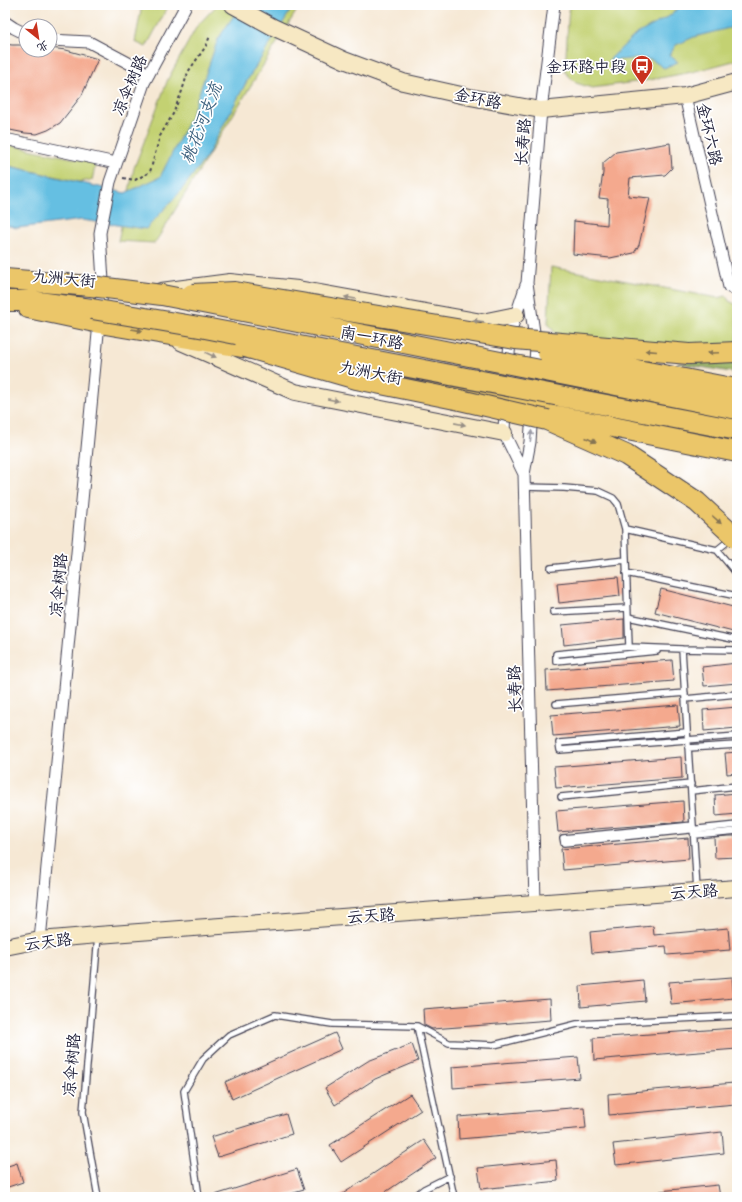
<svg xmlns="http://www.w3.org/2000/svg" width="742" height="1202" font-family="Mynerve,'LXGW WenKai TC',sans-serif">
<rect width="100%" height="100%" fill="#fff"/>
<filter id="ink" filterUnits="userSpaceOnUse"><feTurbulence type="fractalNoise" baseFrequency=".025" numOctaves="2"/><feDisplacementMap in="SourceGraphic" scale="8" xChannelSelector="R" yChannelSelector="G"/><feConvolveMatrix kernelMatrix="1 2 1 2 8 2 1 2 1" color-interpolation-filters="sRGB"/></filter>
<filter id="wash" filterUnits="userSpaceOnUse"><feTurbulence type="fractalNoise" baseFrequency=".012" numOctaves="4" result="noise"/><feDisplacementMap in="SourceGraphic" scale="16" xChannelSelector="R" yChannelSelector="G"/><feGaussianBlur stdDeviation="0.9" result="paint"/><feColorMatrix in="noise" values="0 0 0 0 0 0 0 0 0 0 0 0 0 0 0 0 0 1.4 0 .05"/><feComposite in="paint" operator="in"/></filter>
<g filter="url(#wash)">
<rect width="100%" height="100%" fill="#f6e8d4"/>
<!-- green -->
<path fill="#c3d172" stroke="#727a56" d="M142,5h27l-23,42 -11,-5z
M217,5h83l-145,238 -37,-2 16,-73 34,-89 29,-53z
M569,5h168v55l-45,12 -43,8 -57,8 -16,-5 -11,-11z
M5,144l91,19 -4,17 -13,2 -74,-17z
M551,267l167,31 8,-2 3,5 8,4v39l-45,2 -134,-8 -10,-15z"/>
<!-- forest -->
<path fill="#9ab364" stroke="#5e6a50" d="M737,360v13l-60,-10z"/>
<!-- water -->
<path fill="#65bfe2" stroke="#44708e" d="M241,5h53l-46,74 -41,77 -27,36 -34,37 -64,-9 -65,8 -12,-3v-60l120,28 35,-16 31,-61 27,-77z
M682,5h55v21l-43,11 -18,8 -7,10 9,7 -14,6 -12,-8 -12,-2 -32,3 27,-26 33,-18z"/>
<g id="blocks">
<!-- building -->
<path fill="#f4a98e" d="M5,44l7,1h14v5h24v-2l16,2 32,9 -16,36 -22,28 -12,7 -11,4 -12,-1 -20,-4z
M670,143l2,25 -7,7 -35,3 -2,18 22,2 -11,47 -5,8 -24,5 -37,-4 1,-33 33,4 1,-26 -9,-1 4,-25v-10l13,-11z
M618,577l2,19 -61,7 -2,-20z
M661,589l76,19v25l-82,-21z
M624,619v19l-60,7 -2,-20z
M672,660l2,21 -127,10 -1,-21z
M737,663v20l-33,3 -2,-19z
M678,705l2,21 -127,10 -2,-21z
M737,707v21l-33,3 -1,-21z
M737,752v21l-10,1 -2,-21z
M681,757l1,21 -126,10 -2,-21z
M737,793v21l-21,2 -1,-21z
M683,801l1,21 -126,10 -2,-21z
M728,836h9v21l-22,1 -1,-21z
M688,838l1,21 -126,11 -2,-21z
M653,926l1,9 74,-7 2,22 -63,5 -1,-9 -74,7 -2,-21z
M732,977l2,21 -63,6 -2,-22z
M643,980l2,21 -64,6 -1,-21z
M550,999l1,21 -119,9 -8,-4 -1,-16z
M735,1028l2,21 -63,5v-1l-80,7 -1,-22z
M335,1033l7,16 -110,50 -7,-17z
M412,1044l6,17 -43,18 -40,26 -10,-17 43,-27z
M578,1057l2,21 -127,10 -1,-21z
M734,1083l2,21 -127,11 -1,-21z
M410,1094l11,16 -80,52 -11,-17z
M584,1107l2,21 -127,11 -1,-22z
M286,1114l6,20 -74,23 -7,-20z
M722,1132l2,21 -108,12 -3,-21z
M424,1140l12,18 -58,39h-40z
M556,1160l2,21 -77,8 -3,-21z
M17,1163l6,19 -18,6v-21z
M297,1169l7,21 -24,7h-65v-2z
M718,1185l2,12h-59l-1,-6z"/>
</g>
</g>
<g filter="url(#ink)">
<use href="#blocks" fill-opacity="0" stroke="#424052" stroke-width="1"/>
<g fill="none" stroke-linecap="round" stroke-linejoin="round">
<!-- lane casing -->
<g stroke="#424052" stroke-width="8">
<path id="lane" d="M524,487l40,1 34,3 15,7 5,6 7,25 4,118 53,2 15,241
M625,529l92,21 15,-12
M717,550l20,24
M551,568l75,-8
M626,573l111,23
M553,612l74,-4
M628,617l109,23
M629,647l-73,7v7l101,-10
M679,649l58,1
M685,699l52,-5
M556,704l129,-11
M687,732l-128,11 1,7 177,-14
M688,748l49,-3
M691,791l46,-5
M561,797l130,-13
M693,825l-130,13 1,5 173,-18
M694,835l43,-4
M417,1026l37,171
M98,1197l-15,-85 15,-176
M199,1197l-15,-106 19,-32 26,-24 46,-20 57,9 85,2 32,17 45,2 83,-21 160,-8
M414,1197l10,-8 26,-13"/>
</g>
<!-- street casing -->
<g stroke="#424052" stroke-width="13">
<path id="street" d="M5,22l9,6 12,6
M50,40l39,2 60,32
M685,96l44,191 8,3
M5,139l111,24
M506,389l5,-59 15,-45
M533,394l3,-48 -9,-63 14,-173 13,-105
M505,406l-1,27 20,41
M532,411l-2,31 -6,32 11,428
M40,940l63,-659 -3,-48 10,-51 34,-99 42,-78"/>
</g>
<!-- secondary casing -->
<g stroke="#424052" stroke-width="18">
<path id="secondary" d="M233,5l40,22 71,33 59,22 67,15 71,13 144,-14 52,-14
M161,291l69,-9 68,7 184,33 34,-7
M181,342l114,50 209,41
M5,947l35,-7 58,-5 639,-47"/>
</g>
<!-- primary casing -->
<g stroke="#424052" stroke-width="20">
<path id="primary" d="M28,309l71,15 160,27
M396,377l110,22 75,12 104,19"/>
</g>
<!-- highway casing -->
<g stroke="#424052" stroke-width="22">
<path id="highway" d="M5,279l86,7
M5,301h25l62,8
M689,354l48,-2"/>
</g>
<!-- path -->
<path stroke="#424052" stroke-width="2" stroke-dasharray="3 3" stroke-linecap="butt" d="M123,178l12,2 15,-8 10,-36 13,-22 9,-23 6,-19 18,-26 4,-10"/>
<!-- lane -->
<use href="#lane" stroke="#fff" stroke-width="5.5"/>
<!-- street -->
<use href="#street" stroke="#fff" stroke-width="11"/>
<!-- secondary -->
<use href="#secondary" stroke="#f7e8c3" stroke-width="16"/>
<!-- primary -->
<use href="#primary" stroke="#ebc669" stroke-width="18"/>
<!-- highway -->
<use href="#highway" stroke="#ebc669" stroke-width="20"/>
<!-- highway-bridge casing -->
<g stroke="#424052" stroke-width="22" stroke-linecap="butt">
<path id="highway-bridge" d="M91,286l71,9 575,114
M192,294l43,-2 280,47 174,15
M92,309l113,19 532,102
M245,347l111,32 104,21 87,20 79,35 71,47 40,37
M548,353l189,36
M558,416l179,36"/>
</g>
<!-- highway-bridge -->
<use href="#highway-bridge" stroke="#ebc669" stroke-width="20"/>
</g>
<!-- one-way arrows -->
<defs><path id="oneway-solid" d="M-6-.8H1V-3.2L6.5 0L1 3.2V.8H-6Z"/></defs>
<g fill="#978f86">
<use href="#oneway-solid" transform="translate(350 298) rotate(-170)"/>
<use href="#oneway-solid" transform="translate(478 321) rotate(-173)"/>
<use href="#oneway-solid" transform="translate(211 355) rotate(24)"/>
<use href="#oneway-solid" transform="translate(333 400) rotate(11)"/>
<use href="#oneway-solid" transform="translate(460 424) rotate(11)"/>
</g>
<g fill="#867452">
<use href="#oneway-solid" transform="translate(137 330) rotate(9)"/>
<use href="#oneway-solid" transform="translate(651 351) rotate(-175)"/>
<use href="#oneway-solid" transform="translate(713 353) rotate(177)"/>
<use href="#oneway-solid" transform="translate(591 440) rotate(24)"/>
<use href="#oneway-solid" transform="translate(717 520) rotate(42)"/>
</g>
<use fill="#9c9ca7" href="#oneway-solid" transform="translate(531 436) rotate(-84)"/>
</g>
<!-- icons -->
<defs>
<g id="bus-pin" transform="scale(1.15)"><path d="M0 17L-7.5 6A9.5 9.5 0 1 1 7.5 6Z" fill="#c8321e" stroke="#fff"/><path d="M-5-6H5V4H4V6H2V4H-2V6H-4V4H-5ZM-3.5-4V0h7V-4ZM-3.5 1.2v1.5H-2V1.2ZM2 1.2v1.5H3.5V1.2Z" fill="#fff"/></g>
</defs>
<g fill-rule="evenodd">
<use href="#bus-pin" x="642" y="66"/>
</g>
<g text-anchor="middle" stroke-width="3.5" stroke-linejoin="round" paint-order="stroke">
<!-- poi labels -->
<g font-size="16" fill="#22223b" stroke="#fff" text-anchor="end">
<text x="626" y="72">金环路中段</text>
</g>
<!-- street labels -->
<g font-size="16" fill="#22223b" stroke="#fff">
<text transform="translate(129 85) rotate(-67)" y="6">凉伞树路</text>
<text transform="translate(478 98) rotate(11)" y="6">金环路</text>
<text transform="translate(710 134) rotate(77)" y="6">金环六路</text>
<text transform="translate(522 142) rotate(-85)" y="6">长寿路</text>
<text transform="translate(64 278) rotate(5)" y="6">九洲大街</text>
<text transform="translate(372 337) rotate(11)" y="6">南一环路</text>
<text transform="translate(371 372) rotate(11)" y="6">九洲大街</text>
<text transform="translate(58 585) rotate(-85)" y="6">凉伞树路</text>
<text transform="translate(514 689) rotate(-92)" y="6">长寿路</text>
<text transform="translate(694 891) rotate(-4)" y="6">云天路</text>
<text transform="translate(371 915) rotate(-4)" y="6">云天路</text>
<text transform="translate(48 941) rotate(-7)" y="6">云天路</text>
<text transform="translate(71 1065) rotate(-85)" y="6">凉伞树路</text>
</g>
<!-- water labels -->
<g font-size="17" font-style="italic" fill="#3d617e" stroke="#fff">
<text transform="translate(201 123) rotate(-69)" y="6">桃花河支流</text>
</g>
</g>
<!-- margin -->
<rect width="742" height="1202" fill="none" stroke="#fff" stroke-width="20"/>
<!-- north arrow -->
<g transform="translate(38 38) rotate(150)"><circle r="19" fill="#ffffff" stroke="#a7a7b1"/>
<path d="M0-3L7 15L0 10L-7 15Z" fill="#c8321e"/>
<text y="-6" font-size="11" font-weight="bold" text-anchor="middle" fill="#22223b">北</text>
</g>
</svg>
